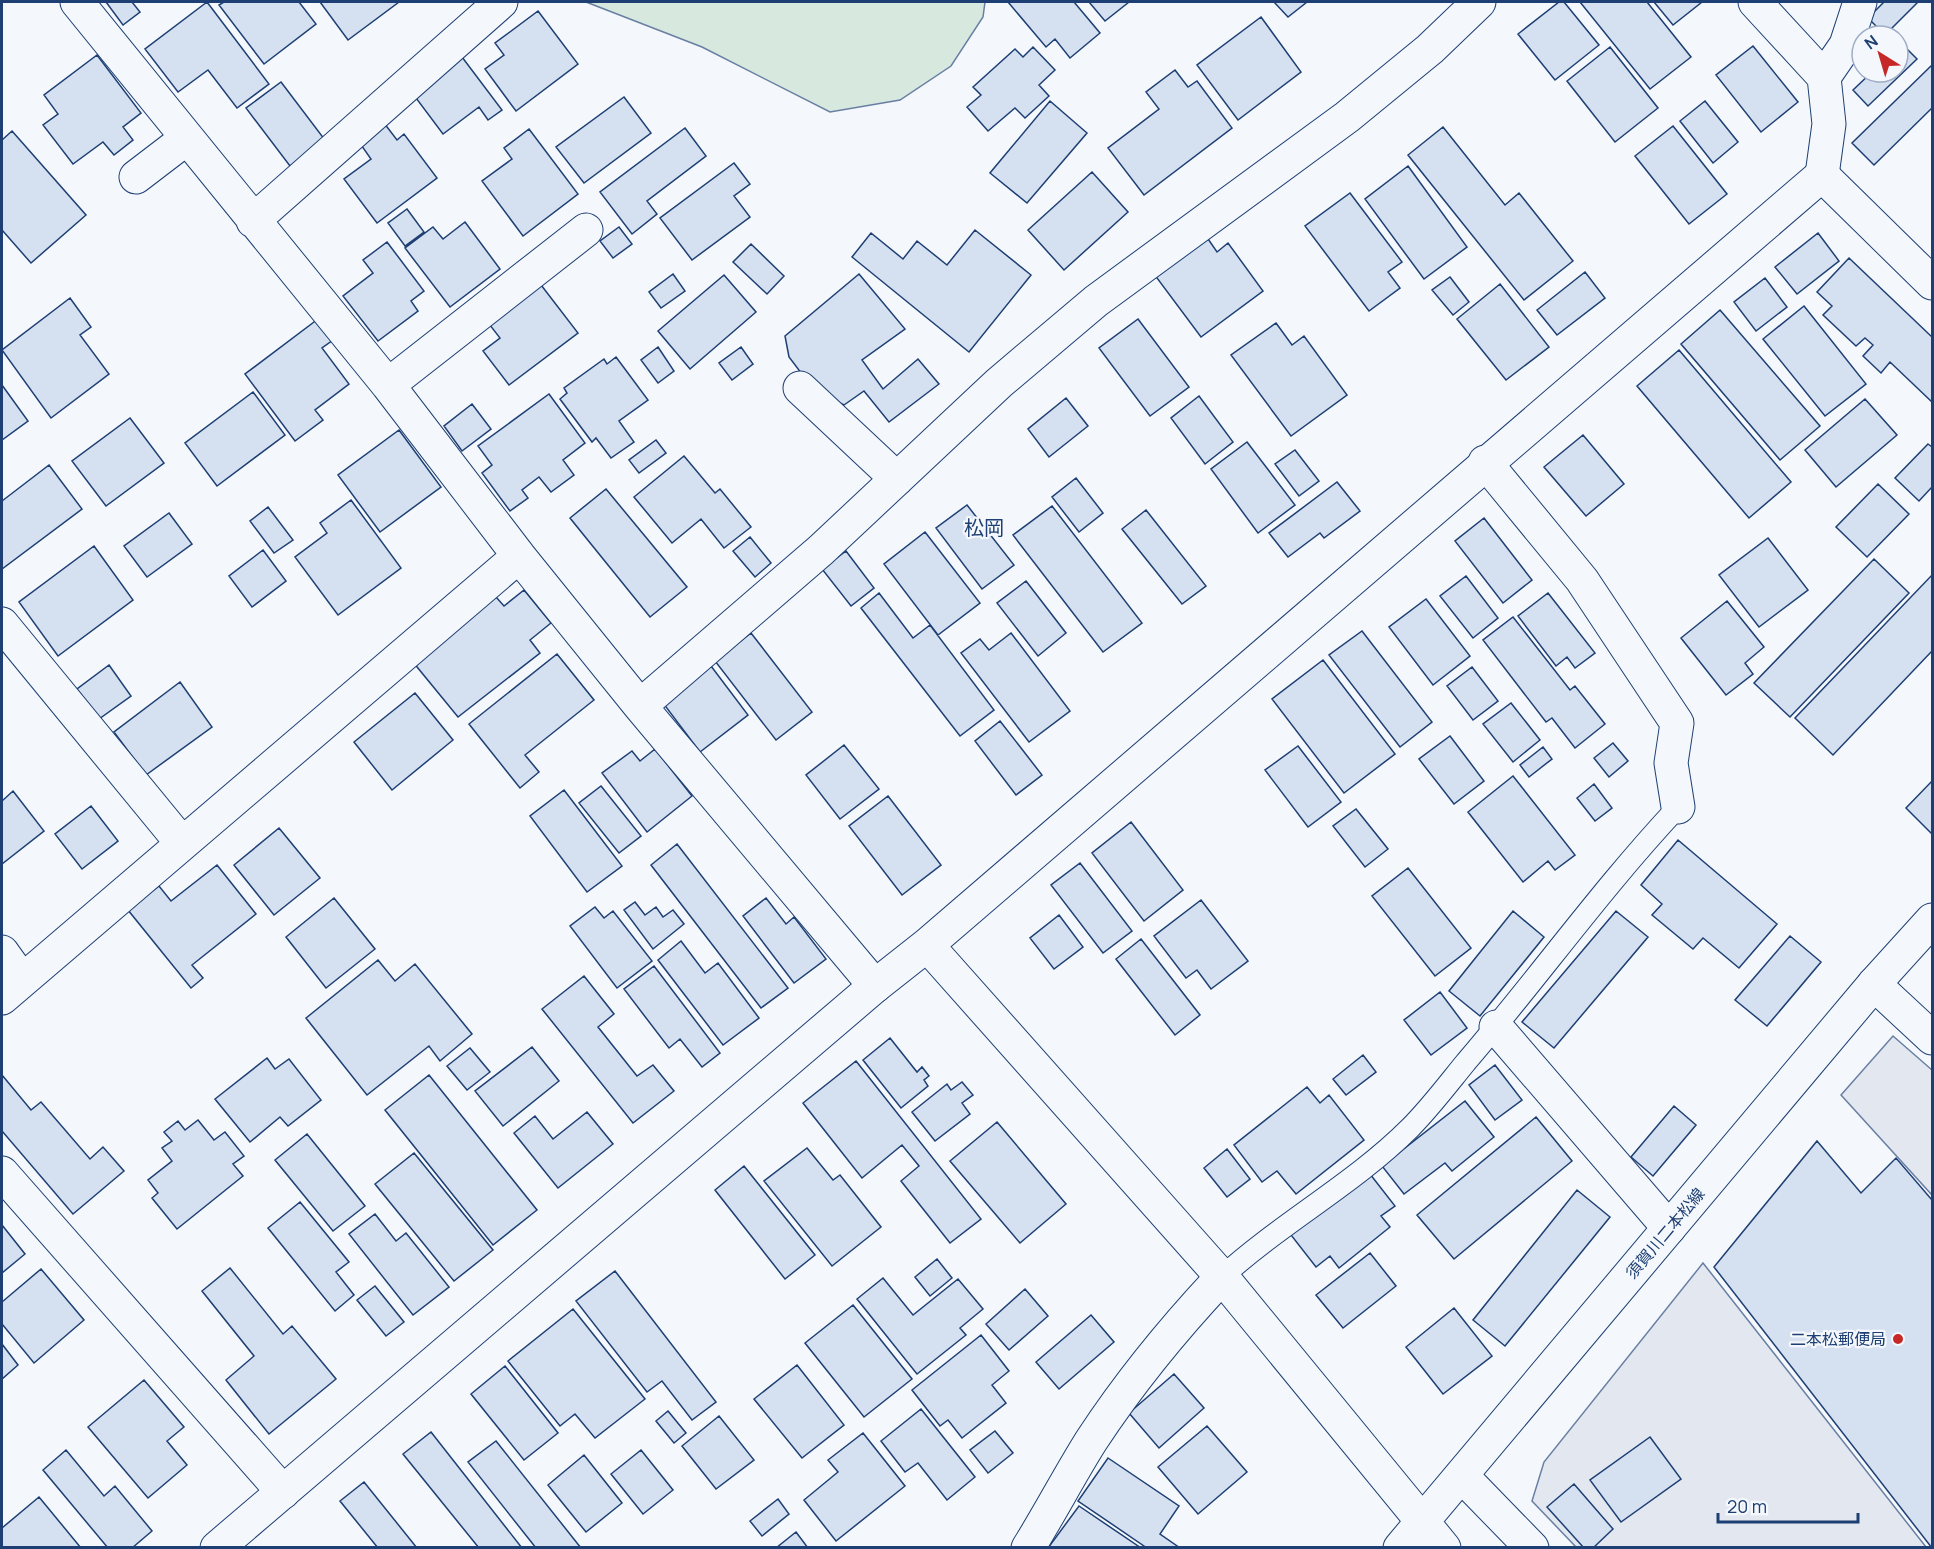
<svg xmlns="http://www.w3.org/2000/svg" width="1934" height="1549" font-family="Manrope,'Noto Sans JP',sans-serif">
<rect width="100%" height="100%" fill="#f4f7fb"/>
<!-- green -->
<path fill="#d7e8df" stroke="#687fa3" stroke-width="1.5" d="M586,2h399l-2,15 -32,49 -51,34 -70,12 -128,-65z"/>
<!-- parking -->
<path fill="#e3e8f0" stroke="#687fa3" stroke-width="1.5" d="M1893,1036l39,34v125l-91,-100z
M1703,1263l223,284h-350l-44,-46 12,-39z"/>
<!-- building -->
<path fill="#d5e0f0" stroke="#1d3f73" stroke-width="1.5" d="M106,2h26l8,10 -17,13z
M207,2l62,82 -32,24 -29,-38 -30,22 -33,-43z
M224,2h75l17,22 -52,40 -45,-59z
M320,2h79l-51,38z
M1008,2h66l26,31 -30,25 -15,-19 -9,8z
M1089,2h40l-24,19z
M1274,2h33l-19,15z
M1559,2h5l35,43 -44,35 -37,-46z
M1580,2h67l44,55 -41,32z
M1654,2h48l-29,23z
M1884,2h34l-33,33 -17,-17z
M538,11l40,53 -62,47 -31,-42 19,-14 -9,-12z
M1261,17l40,55 -63,48 -41,-55z
M1901,43l16,16 -49,47 -15,-16 19,-18h26v-26z
M1753,46l45,56 -37,30 -45,-57z
M1033,47l22,23 -16,15 10,11 -24,22 -10,-10 -27,23 -21,-24 14,-12 -8,-8 42,-38 8,8z
M1610,47l48,61 -43,34 -48,-61z
M97,55l44,58 -18,14 10,13 -19,15 -11,-13 -30,22 -30,-39 15,-11 -14,-19z
M462,57l40,53 -14,10 -9,-13 -36,27 -30,-40z
M1932,65v43l-58,57 -22,-22z
M1175,70l13,17 9,-6 35,47 -88,67 -36,-47 51,-39 -13,-17z
M281,82l44,58 -35,26 -44,-58z
M624,97l27,36 -67,50 -28,-36z
M1050,101l37,32 -60,70 -37,-30z
M1705,101l33,41 -25,21 -33,-42z
M384,123l13,17 7,-6 33,44 -60,45 -33,-44 27,-20 -12,-17z
M1673,126l54,68 -38,30 -54,-68z
M1443,127l62,78 14,-12 54,68 -49,39 -116,-145z
M685,128l21,28 -59,45 10,13 -25,20 -32,-42z
M529,129l49,65 -55,42 -41,-55 30,-22 -8,-11z
M12,131l74,84 -55,48 -29,-33v-90z
M734,163l16,21 -16,12 16,21 -58,43 -32,-42z
M1408,166l59,81 -43,32 -59,-80z
M1092,172l36,40 -64,58 -36,-40z
M1350,193l52,69 -14,10 12,16 -31,23 -64,-85z
M407,209l17,23 -19,14 -17,-23z
M465,222l35,47 -50,38 -45,-59 28,-21 10,12z
M619,227l13,17 -19,14 -13,-17z
M975,230l56,45 -62,77 -117,-95 19,-24 32,26 14,-18 30,24z
M1818,233l21,28 -42,33 -22,-27z
M1206,236l11,16 11,-9 35,48 -62,46 -47,-63z
M387,242l37,49 -13,10 7,10 -40,30 -35,-45 30,-23 -10,-13z
M751,244l33,32 -17,18 -34,-32z
M1849,258l83,79v65l-42,-40 -9,11 -18,-17 10,-11 -8,-7 -9,8 -33,-31 9,-9 -15,-14z
M1585,272l20,26 -48,37 -20,-25z
M673,274l12,17 -24,17 -12,-16z
M859,274l46,55 -43,31 21,29 35,-30 21,25 -50,38 -25,-31 -20,14 -30,-15 -25,-33 -4,-21z
M724,275l32,37 -66,57 -32,-38z
M1450,277l19,25 -16,13 -21,-25z
M1765,278l22,29 -31,24 -22,-29z
M538,281l40,52 -69,52 -26,-34 17,-13 -14,-18z
M1500,284l49,63 -43,33 -49,-61z
M70,298l21,29 -11,8 29,39 -58,44 -49,-68z
M1804,306l62,78 -41,32 -62,-77z
M1720,310l100,116 -40,34 -99,-116z
M318,319l15,21 -11,8 27,36 -34,26 8,10 -28,21 -50,-67z
M1138,319l51,68 -39,29 -51,-68z
M1276,323l16,22 12,-9 43,59 -56,41 -60,-81z
M658,347l16,24 -16,12 -17,-23z
M741,347l12,17 -21,16 -13,-17z
M1679,350l112,132 -42,36 -112,-132z
M616,357l32,43 -29,21 15,21 -23,16 -15,-20 -4,4 -32,-43 7,-6 -3,-5 40,-29 3,5z
M2,385l26,36 -26,19z
M253,392l32,43 -68,51 -32,-43z
M549,394l36,49 -22,17 11,15 -23,17 -12,-15 -17,13 6,8 -18,13 -28,-38 10,-8 -14,-19z
M1199,396l34,46 -28,22 -34,-46z
M1066,398l22,28 -39,31 -21,-28z
M1865,399l32,36 -61,52 -31,-37z
M472,404l19,25 -29,22 -18,-25z
M130,418l34,45 -58,43 -34,-45z
M399,430l42,57 -61,45 -42,-57z
M1583,435l41,49 -38,32 -42,-49z
M656,440l10,13 -27,20 -10,-13z
M1247,442l48,63 -37,28 -47,-64z
M1928,444l4,3v40l-13,14 -24,-23z
M1295,450l24,31 -20,15 -24,-32z
M684,456l31,37 5,-4 31,38 -27,21 -23,-29 -29,24 -38,-46z
M49,465l33,44 -80,60v-68z
M1076,478l27,35 -24,19 -27,-35z
M1337,482l23,29 -36,27 -4,-5 -32,24 -19,-24z
M1878,484l31,30 -42,43 -31,-30z
M606,489l81,98 -37,30 -80,-99z
M351,500l50,68 -63,47 -43,-58 32,-24 -7,-10z
M967,505l47,60 -32,24 -46,-61z
M1052,506l90,117 -39,29 -90,-117z
M268,507l25,33 -19,13 -24,-32z
M1146,510l60,76 -24,18 -60,-75z
M169,513l23,31 -45,33 -23,-31z
M1484,518l48,62 -29,23 -48,-62z
M925,532l55,71 -42,32 -54,-71z
M750,537l21,26 -16,14 -22,-26z
M1768,538l40,52 -49,37 -40,-52z
M94,546l39,54 -75,56 -39,-54z
M263,550l23,31 -34,26 -23,-31z
M846,551l28,37 -23,18 -29,-37z
M1874,559l35,34 -119,124 -36,-34z
M1932,575v76l-99,104 -38,-37z
M1466,576l32,42 -25,20 -33,-42z
M1026,581l40,52 -28,23 -41,-53z
M524,590l27,33 -21,17 10,13 -82,64 -45,-55 83,-65 8,9z
M879,593l34,45 17,-13 64,85 -34,26 -99,-128z
M1548,593l47,60 -20,15 -8,-11 -11,9 -38,-50z
M1426,599l44,57 -37,29 -44,-58z
M1727,601l37,46 -19,16 8,11 -27,21 -45,-57z
M1513,617l57,73 5,-4 30,38 -30,24 -23,-30 -6,4 -63,-82z
M1362,631l70,91 -32,25 -71,-92z
M751,633l61,79 -36,28 -61,-79z
M1011,633l59,78 -41,31 -68,-89 19,-14 9,11z
M557,654l37,46 -69,55 14,17 -19,16 -51,-64z
M1323,660l72,94 -51,39 -72,-94z
M109,665l22,31 -32,23 -22,-30z
M711,666l37,49 -48,37 -37,-49z
M1472,667l26,34 -25,19 -26,-34z
M180,682l32,45 -66,48 -32,-43z
M415,693l38,47 -61,50 -38,-48z
M1511,703l29,37 -27,22 -30,-38z
M1000,721l42,54 -26,20 -41,-54z
M1450,736l34,45 -30,23 -35,-45z
M1613,743l15,18 -19,16 -15,-19z
M844,745l35,44 -39,30 -34,-44z
M1298,746l43,56 -33,25 -43,-57z
M1543,747l9,12 -23,18 -9,-12z
M655,749l37,47 -45,36 -45,-59 30,-22 8,10z
M1513,776l62,79 -20,15 -7,-9 -25,21 -55,-70z
M1932,781v53l-26,-26z
M1594,784l18,24 -17,13 -18,-23z
M601,786l40,50 -22,17 -40,-50z
M564,790l58,76 -35,26 -57,-76z
M13,791l31,40 -42,33v-63z
M888,796l53,69 -39,30 -53,-69z
M91,806l27,35 -36,28 -27,-35z
M1356,809l32,40 -23,18 -32,-41z
M1131,822l52,68 -39,31 -52,-68z
M279,828l41,50 -46,37 -40,-50z
M1678,840l99,84 -38,44 -36,-30 -10,11 -41,-34 10,-11 -21,-19z
M677,844l111,144 -27,20 -110,-143z
M1080,863l52,68 -29,22 -52,-68z
M217,865l39,49 -64,51 11,13 -12,10 -63,-78 31,-24 12,15z
M1408,868l63,80 -36,28 -63,-80z
M334,898l41,51 -49,39 -40,-51z
M766,898l20,26 8,-7 32,42 -32,24 -51,-67z
M1201,900l47,61 -37,28 -14,-19 -11,8 -32,-42z
M635,902l10,13 11,-8 7,10 10,-7 11,14 -31,25 -29,-39z
M595,907l9,11 9,-7 39,50 -35,27 -47,-62z
M1513,911l31,26 -64,79 -31,-25z
M1616,911l32,26 -94,111 -32,-26z
M1059,915l24,32 -29,22 -24,-31z
M1790,936l31,26 -54,64 -32,-26z
M1141,939l59,76 -25,20 -59,-76z
M681,941l24,32 13,-10 41,55 -36,27 -65,-85z
M378,960l17,21 20,-17 57,70 -32,27 -11,-15 -62,49 -61,-77z
M654,966l66,87 -18,14 -22,-28 -11,9 -45,-59z
M584,976l30,38 -16,13 39,49 16,-11 21,26 -41,32 -91,-114z
M1440,992l27,36 -36,27 -27,-35z
M890,1038l27,34 5,-5 7,9 -5,4 4,6 -27,22 -38,-48z
M532,1047l27,34 -56,45 -28,-35z
M470,1048l20,24 -23,18 -20,-24z
M1363,1055l13,17 -30,23 -13,-16z
M267,1058l8,11 14,-10 32,41 -33,26 -8,-9 -30,25 -35,-43z
M856,1061l125,158 -31,24 -49,-62 18,-15 -17,-21 -40,33 -59,-75z
M1495,1065l27,35 -27,20 -26,-35z
M2,1075l29,35 10,-8 49,57 13,-12 21,24 -51,43 -71,-83z
M429,1075l108,135 -44,35 -108,-135z
M962,1082l11,13 -11,8 8,11 -35,27 -23,-29 35,-28 4,6z
M1307,1087l13,16 9,-8 35,45 -68,54 -19,-23 -15,11 -28,-37z
M1465,1101l29,36 -42,34 -7,-8 -41,31 -22,-28z
M1674,1106l22,19 -43,51 -22,-19z
M587,1112l26,32 -55,44 -44,-55 21,-17 18,23z
M1536,1117l36,44 -118,98 -37,-44z
M198,1120l16,20 11,-8 19,24 -11,8 10,12 -66,53 -25,-31 6,-5 -10,-13 24,-19 -10,-13 10,-7 -8,-9 14,-11 7,9z
M997,1122l69,82 -46,39 -70,-82z
M307,1134l58,72 -32,25 -58,-71z
M1817,1141l44,52 35,-35 36,42v348l-218,-281z
M807,1148l26,32 7,-5 41,52 -49,39 -68,-85z
M1227,1149l23,30 -23,18 -23,-29z
M414,1153l79,97 -39,31 -79,-97z
M744,1166l71,89 -30,24 -70,-89z
M1370,1174l25,32 -14,10 9,11 -51,41 -9,-12 -14,11 -25,-32z
M1577,1190l33,27 -105,129 -32,-26z
M300,1202l49,60 -13,10 18,23 -19,16 -67,-83z
M375,1214l21,27 10,-8 43,54 -36,28 -64,-81z
M2,1225l23,29 -23,19z
M1370,1253l26,33 -53,42 -27,-33z
M937,1259l15,19 -22,18 -15,-19z
M230,1268l53,66 9,-8 44,53 -67,55 -43,-54 28,-24 -52,-65z
M41,1269l43,51 -50,43 -32,-39v-22z
M615,1271l101,131 -24,18 -30,-39 -15,11 -71,-91z
M883,1278l30,37 45,-36 25,30 -23,19 6,7 -49,39 -60,-75z
M375,1286l29,36 -18,14 -29,-36z
M1025,1289l23,27 -39,34 -23,-26z
M853,1305l59,74 -48,38 -59,-74z
M1454,1308l38,48 -49,38 -37,-47z
M573,1309l72,90 -50,39 -20,-24 -15,12 -52,-65z
M1091,1315l23,27 -55,47 -23,-27z
M981,1335l28,36 -17,14 14,18 -44,35 -14,-18 -8,6 -28,-36z
M2,1344l16,21 -16,14z
M797,1365l47,60 -42,33 -48,-59z
M505,1366l53,67 -34,27 -53,-66z
M1174,1374l30,34 -45,40 -30,-35z
M144,1380l40,47 -17,14 20,24 -39,33 -60,-71z
M921,1409l54,68 -28,23 -29,-37 -13,9 -24,-31z
M668,1411l18,22 -12,10 -18,-22z
M719,1416l35,44 -38,29 -34,-43z
M1207,1426l40,46 -49,42 -40,-47z
M995,1431l18,22 -25,20 -18,-23z
M431,1432l91,116h-43l-76,-94z
M863,1433l42,53 -69,55 -32,-41 34,-28 -10,-12z
M1650,1437l31,42 -60,43 -31,-42z
M496,1441l85,107h-45l-68,-86z
M66,1450l38,46 11,-10 37,45 -20,17h-24l-65,-78z
M641,1450l32,40 -30,24 -32,-40z
M584,1455l38,48 -36,29 -38,-47z
M1108,1458l71,48 -19,28 20,14h-33l-69,-47z
M364,1482l53,66h-39l-38,-47z
M1574,1484l39,45 -20,19h-9l-37,-41z
M39,1497l42,51h-79v-20z
M778,1499l11,15 -27,22 -12,-15z
M1079,1506l62,42h-93z
M796,1532l12,16h-32z"/>
<g fill="none" stroke-linecap="round" stroke-linejoin="round">
<!-- service casing -->
<g stroke="#1d3f73" stroke-width="23">
<path id="service" d="M1222,1277c59,-54 132,-93 188,-149 20,-20 38,-44 56,-66 72,-84 136,-174 212,-255"/>
</g>
<!-- minor casing -->
<g stroke="#1d3f73" stroke-width="35">
<path id="minor" d="M77,2l311,383 131,171 121,150 235,280
M1755,2l69,75
M1822,175l7,-51 -5,-47 22,-32 14,-43
M136,177l51,-39
M253,221l248,-219
M388,385l198,-155
M800,388l97,91
M1485,462l97,118 95,143 -6,40 7,44
M2,624l179,218
M640,706l181,-156 178,-167 97,-82 251,-184 83,-68 49,-47
M2,952l20,28
M1874,984l58,54
M2,998l517,-442
M1496,1027l173,201
M2,1173l281,319
M1462,1476l70,72
M1028,1548c22,-35 41,-72 63,-107 38,-58 83,-113 131,-164"/>
</g>
<!-- tertiary casing -->
<g stroke="#1d3f73" stroke-width="35">
<path id="tertiary" d="M927,945l295,332 200,244
M217,1548l658,-562 52,-41 895,-770 110,108"/>
</g>
<!-- secondary casing -->
<g stroke="#1d3f73" stroke-width="35">
<path id="secondary" d="M1422,1521l22,27
M1400,1548l474,-564 58,-64"/>
</g>
<!-- service -->
<use href="#service" stroke="#f4f7fb" stroke-width="21"/>
<!-- minor -->
<use href="#minor" stroke="#f4f7fb" stroke-width="33"/>
<!-- tertiary -->
<use href="#tertiary" stroke="#f4f7fb" stroke-width="33"/>
<!-- secondary -->
<use href="#secondary" stroke="#f4f7fb" stroke-width="33"/>
</g>
<!-- markers -->
<circle fill="#c62828" stroke="#f4f7fb" stroke-width="2" cx="1898" cy="1339" r="6"/>
<g text-anchor="middle" stroke-width="4.5" stroke-linejoin="round" paint-order="stroke">
<!-- street labels -->
<g font-size="16" fill="#1d3f73" stroke="#f4f7fb">
<text transform="translate(1665 1233) rotate(-50)" y="6">須賀川二本松線</text>
</g>
<!-- poi labels -->
<g font-size="16" fill="#1d3f73" stroke="#f4f7fb" text-anchor="end">
<text x="1886" y="1345">二本松郵便局</text>
</g>
<!-- quarter labels -->
<g font-size="20" fill="#1d3f73" stroke="#f4f7fb">
<text x="984" y="535">松岡</text>
</g>
</g>
<!-- border -->
<rect width="1934" height="1549" fill="none" stroke="#1d3f73" stroke-width="6"/>
<!-- north arrow -->
<g transform="translate(1880 54) rotate(323)"><circle r="28" fill="#f4f7fb" stroke="#9eadc5" stroke-width="1.5"/>
<path d="M0-4.5L10 22L0 15L-10 22Z" fill="#c62828"/>
<text y="-9" font-size="16" font-weight="bold" text-anchor="middle" fill="#1d3f73">N</text>
</g>
<!-- scale -->
<path d="M1718 1513v9h140v-9" fill="none" stroke="#1d3f73" stroke-width="3"/>
<text x="1727" y="1513" font-size="18" fill="#1d3f73" stroke="#f4f7fb" stroke-width="4.5" paint-order="stroke">20 m</text>
</svg>
